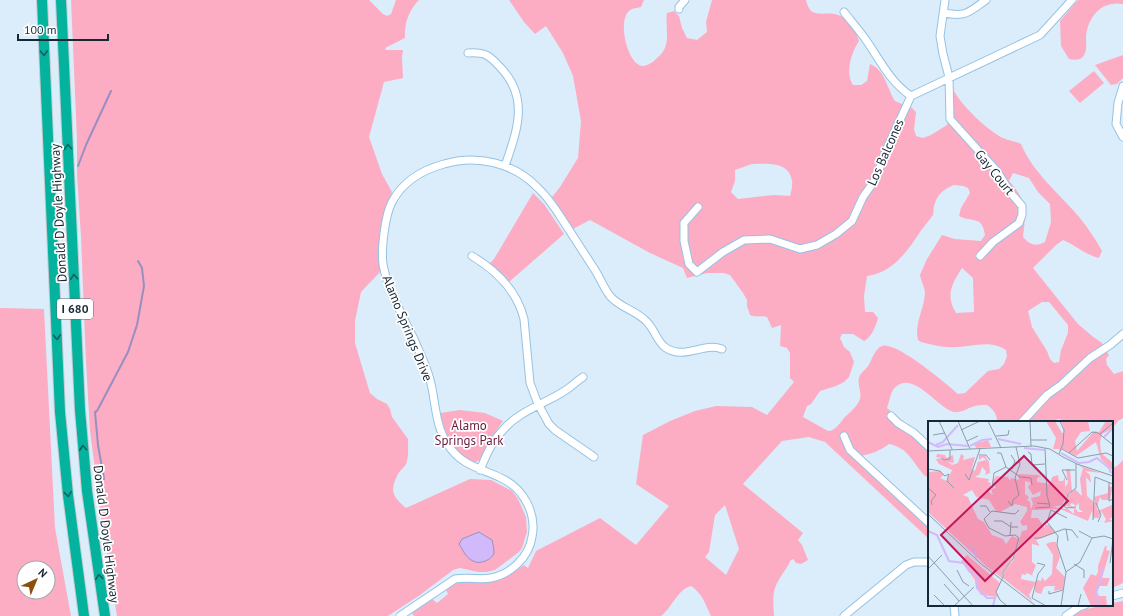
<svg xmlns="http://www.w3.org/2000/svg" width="1123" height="616" font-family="'PT Sans',sans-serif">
<rect width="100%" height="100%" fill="#dbedfb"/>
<!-- green -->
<path fill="#fcadc4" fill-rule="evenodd" d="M71,0h298l14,14 4,2 4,-2 5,-14h23c-10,10 -15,24 -14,38l-20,10 1,2h17l-1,7 1,21 -19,4 -15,55 13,37 10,18 -9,24 -2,55 -20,21 -6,29v22l15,50 7,6 10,5 3,5 2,8 16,22c0,8 1,18 -2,25 -2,4 -6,6 -8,10 -9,17 -5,23 8,34l64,-29 21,1 21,11 6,8 8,18 1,15 -5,16 -3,4 -24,18 -9,2h-8l-18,-4 -7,2 -33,25 -32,21h-271l-16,-100 -11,-85 -4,-69 -5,-125 -4,-62v-35zM480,532l12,8 -2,19 -9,3 -14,-5 -8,-13 3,-5z
M509,0h135l-3,7c-4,1 -9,1 -12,4 -12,11 -1,55 14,55 4,0 8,-3 11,-5 3,-3 8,-7 10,-11 6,-11 1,-25 3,-37l7,-2 5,5 3,12 5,10 10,2 10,-8 -1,-10 6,-22h94c4,19 15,12 28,14 12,1 22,16 25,27 -8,12 -14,32 -6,44h8l6,-4 3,-17c15,6 17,24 25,37l17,7 4,4 -2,17 2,7 7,2 8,-3 16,-10 6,-14 -1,-10 2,-10c8,15 34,40 49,47 6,3 12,3 18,6 12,29 39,50 59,74 8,10 16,22 22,33l-3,7c-15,-4 -22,-12 -36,-18l-7,5 -23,23 45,56 14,12 10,7 7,12 -3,4 1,6 7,9 9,-3v47l-5,3 -6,7v-6h-46l-3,-2 -6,-1 -3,3h-57c0,-8 -3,-12 -10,-17 -5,0 -10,0 -15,2 -6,2 -11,6 -18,5 -16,-3 -43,-46 -61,-22 -3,5 -4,13 -6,18l42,34v35l-4,-1c-13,-14 -16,-28 -36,-32 -9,7 -18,10 -29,12l-9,-11 -3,-7 -6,2 7,14 80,73v12l-104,-97 -16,-5 -27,4 -39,43 60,49 -5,7 4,5 6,15 -7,4 -5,-1 -3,-4 -3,2 -1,3c-15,23 -17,24 -15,52h-63c-6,-12 -8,-22 -20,-30 -14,4 -19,22 -30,30h-247l-2,-3 1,-1 19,-13 5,4 11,-9 -2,-4c13,-15 33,-7 50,-10 10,-1 19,-9 28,-15l4,3 8,-17 64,-33 36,27 33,-39 -33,-22 7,-49 27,-14 25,-10 21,-5 36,1 15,8 27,-33 -4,-4v-25l-3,-5 -7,-2 1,-21 -9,3 -5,-11c-6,-2 -10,1 -17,-2l-3,-9v-6l-4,-7 -13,-18 -6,-2h-17l-20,5 -4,-10 -33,-15 -60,-33 -17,9 -21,-32 8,-10 18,-29 3,-37 -8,-45 -10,-23 -17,-27 -11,8 -11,-12zM752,164c15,0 37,-3 40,17 1,4 -1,11 -2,15l-16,-1 -36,4 -7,-7 4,-11v-11zM1013,173l16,5 9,14 12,12 1,18 -6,20c-9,5 -15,3 -22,-5 3,-26 5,-35 -14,-56zM954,185l9,1 5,2 2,5 -9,15 -2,8c14,7 23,-1 26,19l-4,6 -26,-2 -13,-4 -15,24 -7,16c1,6 5,13 5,18 -1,17 -11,31 -7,47l3,2c9,2 18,5 27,5 20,2 40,-9 58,3l1,6 -3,8 -5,5 -11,2 -23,22 -7,1c-13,-11 -62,-53 -76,-48 -7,2 -10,14 -14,20 -2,3 -6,6 -8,9 -4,9 2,16 0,24 -2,7 -11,14 -16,19 -4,5 -9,13 -16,13l-25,-14 4,-11 4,-2 9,-13 16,-5 8,-4 5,-5 5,-15 -4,-10 -6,-5 -4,-9 2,-4h11l11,7c7,-3 12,-15 14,-23l-5,-6h-8l-1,-16 3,-20c25,-3 40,-24 53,-44 4,-6 9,-11 13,-17 1,-4 0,-8 2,-12 3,-10 11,-15 19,-18zM962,268l11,10 1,34 -18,1c-11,-18 -4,-29 6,-45zM1042,302h7l19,23v8l-7,17 -2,12 -5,1 -4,-4 -3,-8 -15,-24 -4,-16zM725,505l14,44 -13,26 -21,-18 4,-5 6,-37z
M1078,0h45v4c-22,-4 -36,14 -37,34 0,5 1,11 -1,15 -3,8 -9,7 -16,6l-8,-13 -1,-25z
M1123,55v23l-6,6 -6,1 -16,-20z
M1094,71l10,12 -24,20 -11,-12z
M533,193l11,11 20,30 -55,48 -10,-10 -10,-8 5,-5z
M0,308l44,1 11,219 16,88h-71zM24,568h24v24h-24z
M460,410l25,3 18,8 -15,22 -8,17 -6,3c-20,-4 -30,-33 -34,-50z
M1123,460v123l-11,5v-120l5,-2z
M1123,601v15h-52c6,-6 32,-11 41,-11v-2z"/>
<!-- water -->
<path fill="#d1b9fc" stroke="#998ec0" d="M479,532l13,8c1,4 2,9 2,13 -2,7 -15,12 -21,8 -7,-3 -10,-11 -14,-17l3,-5z"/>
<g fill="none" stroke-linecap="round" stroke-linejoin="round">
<!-- stream -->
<path stroke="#998ec0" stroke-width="2" d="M78,166l8,-21 25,-54
M104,479l-6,-34 -3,-33 2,-1 31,-59 9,-27 7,-39 -2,-18 -4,-7"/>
<!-- minor casing -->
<g stroke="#95c2e4" stroke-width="9">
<path id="minor" d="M945,0l-5,36 3,18 6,23 1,42 46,51 14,22 12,14v9l-3,8 -26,19 -13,14
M679,9v-2l6,-7
M844,12c7,9 15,18 22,28 14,20 24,42 45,56
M944,13c22,4 24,0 42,-13
M468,53c17,-1 21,2 32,14 30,31 17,64 5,99
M1123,86l-5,17 -2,21 7,13
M911,96l129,-61 32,-35
M698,207l-14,16v18l5,23 8,8 26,-20 21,-12 26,-1 30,10 17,-4 19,-11 16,-13 11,-24 12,-17 13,-34 23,-50
M472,256c25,15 45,35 52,63l6,64 8,21 11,20 6,6 39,27
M891,416l7,7 16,10 15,14
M1022,422l25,-27 14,-10 29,-27 20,-13 13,-11
M844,436l6,14 79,73
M480,470c6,-14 12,-29 23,-40 16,-19 42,-26 63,-40 6,-4 11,-9 17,-13
M1112,596l11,-3
M954,605l1,11
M400,616l55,-37c13,-2 26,1 36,-1 20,-4 38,-21 41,-41 5,-24 -9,-49 -31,-59 -21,-10 -39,-12 -53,-33 -14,-20 -12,-47 -19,-69 -4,-13 -10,-25 -15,-37 -9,-17 -17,-34 -25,-52 -2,-8 -5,-15 -6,-23 -2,-15 2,-49 9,-62 11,-21 30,-32 52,-38 33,-10 70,-1 94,24 10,9 17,20 24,31 11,17 22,34 33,51 5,8 9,18 15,26 10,12 26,14 37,26 8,8 10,20 19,26 19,12 37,-6 56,1
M844,616l62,-51 8,-3h15
M1066,616l13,-9 6,-2"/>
</g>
<!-- highway casing -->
<g stroke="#c7cbcf" stroke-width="12">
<path id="highway" d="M42,0l18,412 8,83 16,121
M61,0l19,410 7,81 18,125"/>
</g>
<!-- minor -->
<use href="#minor" stroke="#fff" stroke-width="7"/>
<!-- highway -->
<use href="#highway" stroke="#04b39e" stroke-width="10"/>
</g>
<!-- one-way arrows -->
<defs><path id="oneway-chevron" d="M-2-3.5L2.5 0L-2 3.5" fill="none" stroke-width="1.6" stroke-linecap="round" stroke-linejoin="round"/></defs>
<g stroke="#0f605f">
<use href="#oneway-chevron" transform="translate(44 53) rotate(87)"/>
<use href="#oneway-chevron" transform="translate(68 147) rotate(-93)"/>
<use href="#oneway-chevron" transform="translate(74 277) rotate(-93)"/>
<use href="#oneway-chevron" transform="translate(57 337) rotate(87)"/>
<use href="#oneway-chevron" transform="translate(83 448) rotate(-95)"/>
<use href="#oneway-chevron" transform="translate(68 494) rotate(83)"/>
<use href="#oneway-chevron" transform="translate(99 577) rotate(-98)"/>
</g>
<g text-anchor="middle" stroke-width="3.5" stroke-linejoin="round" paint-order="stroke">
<!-- shield labels -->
<rect fill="#fff" stroke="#5c6872" stroke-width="1" x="57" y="299" width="36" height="20" rx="3"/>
<g font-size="12" font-weight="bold" fill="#162835">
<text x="75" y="313">I 680</text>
</g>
<!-- street labels -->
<g font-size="13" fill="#162835" stroke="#fff">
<text transform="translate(885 152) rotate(-66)" y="5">Los Balcones</text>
<text transform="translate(995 172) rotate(51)" y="5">Gay Court</text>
<text transform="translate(58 213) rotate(-93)" y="5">Donald D Doyle Highway</text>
<text transform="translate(408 328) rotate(68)" y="5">Alamo Springs Drive</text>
<text transform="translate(107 534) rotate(83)" y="5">Donald D Doyle Highway</text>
</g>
<!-- park labels -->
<g font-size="13" fill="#6b1739" stroke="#fff">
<text x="469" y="430">Alamo<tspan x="469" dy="15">Springs Park</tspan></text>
</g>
</g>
<!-- overview -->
<g transform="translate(928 421)">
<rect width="185" height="185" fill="#dbedfb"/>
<path d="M118,0h9l7,12h2v-5l-3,-7h27l2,10 -9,1 -6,9 2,10 17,-20 5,1 7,-11h7v7l-11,6 -2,8 1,11 12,10v8l-12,-12 -5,-17 -20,14 -13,-7 -3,2 -1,-2h-6l3,-11zM60,19l3,7 -15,1 -2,-4zM9,33l8,1 1,3 7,-3 1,8 -6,-1 4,3 6,-2 3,-9 3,2 -1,4 12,-3 -3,12 3,2 3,-9 8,-2 -3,-3 -4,3v-4h6l4,6 1,11 -5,2 1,-4 -4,-4 -2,7 -5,3 14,2 -1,3 3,1 -2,9 4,3 -2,-6 5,-1 -4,-6 4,-6 12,1 2,4 1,-3 8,2 -1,-6 19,1 4,1 -4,2v4l13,2 2,-7 6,-2 1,6h4l2,-4v10l3,-4 -2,-14h4l2,22 -4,2 -6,12 -9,2 15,2 6,5v-5h-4l5,-1 3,4h5l-4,-3v-6l-3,3 -4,-3 -2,2 3,2 -9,-1 4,-11 7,-6 7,7 -2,-17 3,-11 -5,-3 23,8 -16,-2 5,4 1,8 -5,-6 1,19 8,7 -1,-6 14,-4v-10l1,4 4,-1 -3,14h-8l-2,-3 -3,10 -2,-4 3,8 14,-6 1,-4v16l-4,2 4,2 -9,2 2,-4 -5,-8 -2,7h-6l-1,-7 -4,10 -28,-12 -28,1 -1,8h7l7,10v-4l5,2 6,7 -20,7 4,6 -8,-2v18l4,3 -4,10 3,2 -8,-4 -2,2 -3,-1 -1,5 15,3 1,-2 4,1 1,-4 3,4 7,-7 1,-19 -7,-11 5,-2h5l4,15 -4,11 9,9 -2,12 -9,2 1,-5h-7l-4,1 -3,7 -6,-2v-8l-6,11 3,6 -29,-23 1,-8 9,-9 9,-30 5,-1v-5l-4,1 -3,-4 7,-11v-4l-12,-3 -15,8 -4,-1 -7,-11 -13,-3 -4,-7 -9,5 5,2 10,22 6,3 8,13 11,4 3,5 6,-8 7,3 -8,22 -9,10v7l-16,-12 -58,-54v-40l12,-1 4,4 -4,3 7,3 5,-11 -13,-6 -5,-8 2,3 6,-1 -6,-1zM97,60l6,2 -3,4 5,8 8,-4 -1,5 -9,2 2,6 -2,5 -1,-7 -3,-2 2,-3 -4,-3zM177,125h2l-1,4 4,1 -8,27h8l-3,8h-7l-3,6 2,4h7l1,9 -16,1 -8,-18 8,-14 5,2 2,-4v-6zM39,134l33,28 -4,9 2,5 -17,-2 -5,-8 -1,-7 -14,-19z" fill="#fcadc4" fill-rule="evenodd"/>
<path fill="none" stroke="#d1b9fc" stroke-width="2" d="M176,16l9,-9M70,18l23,5M0,21l10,5 9,-3 21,2M8,24l7,-3 15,-17M42,25l12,-6 10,-1M96,27l20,2M133,32l18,10 10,-1 8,-4 12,10 2,5M0,110l9,4 12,26 15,2 5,8 7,4 1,13 10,10h8l-2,8M42,124l7,13M170,185l-2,-17 5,-7 1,-14"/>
<path fill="none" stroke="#8c9eac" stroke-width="1" d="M11,0l13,28M30,0l12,28M60,0l13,27M102,0l1,25M33,9l19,-9M172,13l13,-11M5,14l12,-2M68,15l12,-1 1,-5M103,19h16M39,20l11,-5M134,28l16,9 28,-5 7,3M0,30l106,-5 16,3 13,8M100,31l3,2 1,11 13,-1M69,32h4l5,14M141,32l23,-21 6,1 15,12M131,33l4,-10 1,-14 -4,-9M51,34h7l4,5M83,34l4,6 -3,8M135,36l14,7 36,12M14,37l2,2 6,-1v-9M148,43v24l-8,6 -4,12 2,2 10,-1M0,48l12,2 5,5 4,-2 -2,7 7,7M37,53l4,6 11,-31M87,57l5,-14 -4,-17M139,59l-5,-10h13M181,62v18l4,-2M0,67l8,7 -5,6 1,4M64,67l2,-15 12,-6 14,10 11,1 1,7M80,80l4,5 1,-6 6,-5 -4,-17M109,82l13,1M168,82l5,12 -3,7M52,85h6l4,6M107,87l15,-1 -3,-12 -2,-47M0,93l52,49 56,43M165,99l2,-43 18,7M66,100h8l9,6h7M138,108l2,12M151,110l13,7M82,115l1,-14M106,117h6l24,-9 8,1 6,8M0,135l45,50M109,142l8,2 -7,9 -6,24 14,8M146,143l10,6v8M1,147l13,-13M29,149l6,12 6,4M138,151l-9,-27 1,-9 -11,-14 4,-12 16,8M16,163l15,17M121,170v3l14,-4M6,174l11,11M26,185l20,-19M79,185l-7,-6 -4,-8 7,-15v-6l10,-12 6,-21 -4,-3 -10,1 -16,-8 -5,-9 8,-8 23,3 4,-4M133,185l5,-34 14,-10 12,-24 12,-2 9,3 -3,24M150,185l3,-12"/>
<path fill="#c2185b" fill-opacity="0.15" stroke="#c2185b" stroke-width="2" d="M96,35l44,45 -83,80 -44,-46z"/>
<rect width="185" height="185" fill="none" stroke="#162835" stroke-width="2"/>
</g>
<!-- north arrow -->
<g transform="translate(36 580) rotate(44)"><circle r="19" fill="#ffffff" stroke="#a2a9ae"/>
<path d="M0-3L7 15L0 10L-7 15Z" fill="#8b4f0e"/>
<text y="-6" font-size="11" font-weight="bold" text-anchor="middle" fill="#162835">N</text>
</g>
<!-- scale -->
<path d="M18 34v6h90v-6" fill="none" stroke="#162835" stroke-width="2"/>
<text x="24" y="34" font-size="12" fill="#162835" stroke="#ffffff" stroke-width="3" paint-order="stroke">100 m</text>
</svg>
